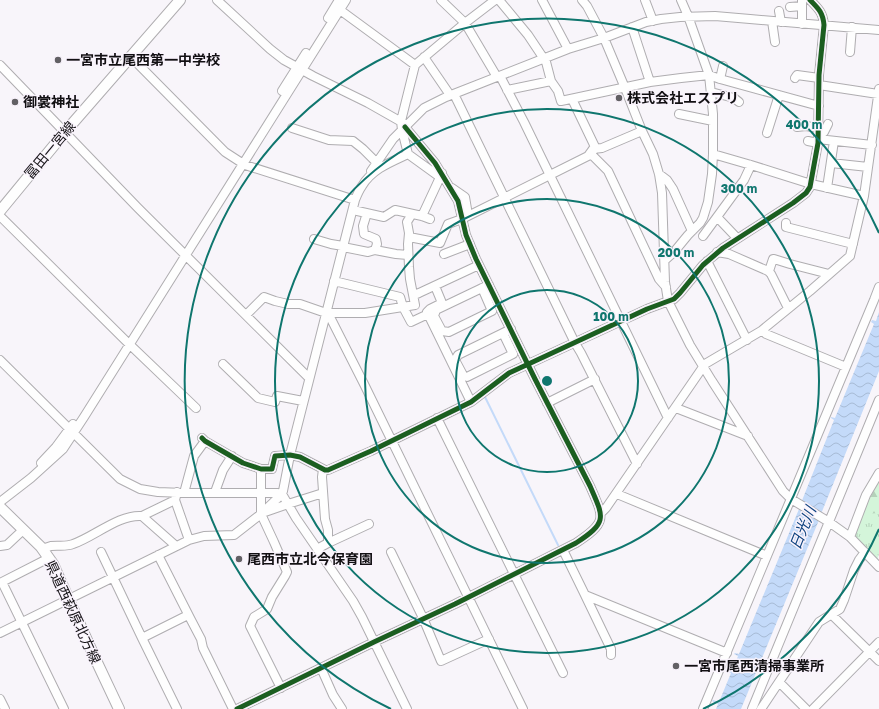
<svg xmlns="http://www.w3.org/2000/svg" width="879" height="709" font-family="'Golos Text','Noto Sans JP',sans-serif">
<defs>
<pattern id="grass-tufts" width="24" height="20" patternUnits="userSpaceOnUse"><rect width="24" height="20" fill="#d4f5da"/><path d="M3 7l-1-3M5 7V3M7 7l1-3M15 17l-1-3M17 17v-4M19 17l1-3" fill="none" stroke="#b5d1ba"/></pattern>
<pattern id="forest-firs" width="22" height="20" patternUnits="userSpaceOnUse"><rect width="22" height="20" fill="#d4f5da"/><path d="M5 1l3.5 6h-7zM16 11l3.5 6h-7z" fill="#b5d1ba"/></pattern>
<pattern id="water-waves" width="16" height="10" patternUnits="userSpaceOnUse"><rect width="16" height="10" fill="#c4daf9"/><path d="M0 5q4-4 8 0t8 0" fill="none" stroke="#a7bad5"/></pattern>
</defs>
<rect width="100%" height="100%" fill="#f8f5fa"/>
<!-- grass -->
<path fill="url(#grass-tufts)" d="M879,481v73l-3,8 -24,-25 25,-55z"/>
<!-- forest -->
<path fill="url(#forest-firs)" d="M873,489l6,2v22c-5,0 -12,2 -15,-3z"/>
<!-- water -->
<path fill="url(#water-waves)" d="M879,312v59l-58,143 -20,-11 33,-83 -3,-2v-1l4,1 39,-94 -3,-2 1,-2 4,1z
M799,509l20,11 -78,189h-25l2,-5 -6,-3 1,-1 6,2 12,-29 -7,-3v-1l8,2 6,-15 -4,-2 1,-1 4,1z"/>
<g fill="none" stroke-linecap="round" stroke-linejoin="round">
<!-- stream -->
<path stroke="#c4daf9" stroke-width="2" d="M485,397l73,148"/>
<!-- minor casing -->
<g stroke="#afadb0" stroke-width="10">
<path id="minor" d="M217,0l53,49 14,11 29,16 55,27 37,21
M441,0l24,23 32,54
M499,0l29,35 16,24
M542,0l26,49
M582,0l5,6 17,32 21,50 17,43 11,23 6,20 3,19 3,89 3,19 22,44 22,36 71,110 8,8 38,23 21,15 29,30
M645,0l8,21
M790,7l12,-1
M340,10l75,55
M779,11l2,11
M328,18l11,-18
M772,21l3,21
M802,24v-24
M632,27l18,55
M850,52l2,-25
M130,56l95,96 20,13 110,35
M424,57l26,38
M545,58l6,23 7,10 3,10 89,-19 31,-4 28,-3 11,4 99,27
M0,65l138,143 171,170
M500,76l24,46 144,296
M795,78l2,-3 22,3
M720,79l3,-13
M819,85l59,9
M507,90l44,-9
M282,91l24,-38
M711,92l23,6 5,4
M454,94l121,249 6,10 56,111
M572,99l24,50
M679,114l34,7
M797,127l9,-1 12,2
M292,128l37,12 24,1 10,8 14,14
M767,133l12,-38
M818,137l6,-5 4,-8
M818,139l54,6
M808,141l10,2
M590,153l18,18 51,108 7,8
M713,154l38,11 60,19 53,12
M831,163l37,4
M371,171l22,-32 31,-31 22,-11 122,-48 36,-11 42,-16 15,-3 19,-2 35,-1 35,3 129,11
M442,173l-5,2 -29,-21 -6,-24 -1,-9 14,-56 50,-42 30,-23
M659,174l8,6 6,9 19,42
M452,188l13,9 3,18
M827,188l7,-47
M353,210l31,7 11,-7 27,6 8,3
M367,213l-4,13 1,8 12,5 1,5 -2,6
M0,216l126,125 70,67
M422,216l20,-43
M717,217l20,21
M786,223v4l67,17
M703,236l41,-56 7,-15
M409,237l31,6 8,-19 14,-5 126,-63 5,-7 9,-1 40,-17
M314,239l17,5 12,2
M343,247l25,5 7,-2 21,4 12,1
M717,252l12,2 39,17 3,3 17,34
M444,254l26,-10
M665,260l9,-8 14,-17 12,-12 3,-5 5,-16 4,-28 1,-20v-40l-4,-39 -21,-59 -7,-16
M707,261l40,79
M769,271l4,-12h1l16,5 39,10
M334,281l66,16 3,10 8,15 17,-8
M435,286l7,17 -12,6 -3,3 44,90
M482,288l10,23 -43,21 -7,-1 -8,-15 2,-6 46,-22 7,-3
M414,295l5,-2 60,-28
M328,313l37,73 158,323
M246,315l18,-18 11,4 13,3h12l26,9h39l50,-8 -5,-26 -1,-12 -1,-23 1,-11 -2,-11 5,-8
M763,330l3,4 80,33
M503,333l10,21 -46,23 -4,-2 -8,-15 3,-5 53,-26
M0,360l120,119 20,10 18,3 26,1h93l5,1 14,24 57,83 9,16 45,92
M223,364l35,34 17,4 2,-6 26,5
M547,403l48,-24
M676,408l72,28
M437,418l126,255
M202,438l3,3 38,22 18,6h11l3,-13 15,-1 10,2 25,13h3l43,-19 100,-49 38,-29 138,-64 27,-10 6,-6 23,-28 20,-17 70,-45 13,-10 4,-6 8,-44 1,-68 5,-50c-1,-12 -5,-16 -14,-25
M41,463l15,-16 17,-23
M261,469v45l13,28 13,30 -2,4 -13,21 -5,12 -13,8 -4,9 31,62
M323,469l-1,8 3,42 3,11v13
M177,492l-2,8 14,40
M215,492l8,-22 9,-14
M184,493l10,-37 11,-15
M617,494l150,62
M0,502l31,-24 32,-29 21,-32 262,-417
M265,512l23,-8 35,-11
M601,513l5,-5 99,-144 56,-33 49,-40 40,-35 14,-60 15,-107
M142,516l33,-16
M850,537l16,-42 13,-22
M0,546l7,-1 16,-15
M42,549c3,-1 6,-2 9,-3 7,-1 15,1 22,-2 21,-7 46,-30 69,-28l34,30
M317,549l11,-6 41,-19
M563,550l22,45 142,58
M101,552l41,86 35,71
M391,552l32,66 18,43 48,-22
M158,555l32,63 11,21 2,9 30,61
M2,582l62,127
M0,583l49,-25
M585,595l26,54v6
M832,615l47,46
M0,633l189,-93 15,-4 30,-1 27,-21 21,-20 1,-3 7,-36 65,-255c2,-5 4,-10 7,-14 10,-17 29,-24 46,-32
M142,638l46,-23
M321,668l12,27 9,14
M779,682l27,27
M0,699l5,10
M237,709l137,-67 81,-38 121,-61c32,-21 28,-25 14,-57l-55,-107 -59,-120 -10,-24 -8,-34 -23,-38 -30,-36
M703,709l171,-409 5,-13
M752,709l127,-309
M761,709l58,-87 21,-13 4,-9 10,-30 5,-10 6,-8
M813,709l66,-67"/>
</g>
<!-- major casing -->
<g stroke="#afadb0" stroke-width="12">
<path id="major" d="M0,211l65,-79 115,-132
M0,507l41,40 12,17 41,92 25,53"/>
</g>
<!-- minor -->
<use href="#minor" stroke="#fefefe" stroke-width="8"/>
<!-- major -->
<use href="#major" stroke="#fefefe" stroke-width="10"/>
<!-- cycleway casing -->
<g stroke="#f9f3fc" stroke-width="8">
<path id="cycleway" d="M202,438l3,3 38,22 18,6h11l3,-13 15,-1 10,2 25,13h3l43,-19 100,-49 38,-29 138,-64 27,-10 6,-6 23,-28 20,-17 70,-45 13,-10 4,-6 8,-44 1,-68 5,-50c-1,-12 -5,-16 -14,-25
M237,709l137,-67 81,-38 121,-61c32,-21 28,-25 14,-57l-55,-107 -59,-120 -10,-24 -8,-34 -23,-38 -30,-36"/>
</g>
<!-- cycleway -->
<use href="#cycleway" stroke="#1b5e20" stroke-width="5"/>
</g>
<!-- distance rings -->
<g fill="none" stroke="#0f766e" stroke-width="2">
<circle cx="547" cy="381" r="91"/>
<circle cx="547" cy="381" r="182"/>
<circle cx="547" cy="381" r="272"/>
<path d="M879 529A363 363 0 0 1 703 709M391 709A363 363 0 1 1 879 233"/>
</g>
<!-- markers -->
<g fill="#626064" stroke="#f9f3fc" stroke-width="1.5">
<circle cx="58" cy="60" r="4"/>
<circle cx="619" cy="98" r="4"/>
<circle cx="15" cy="102" r="4"/>
<circle cx="239" cy="559" r="4"/>
<circle cx="676" cy="666" r="4"/>
</g>
<g text-anchor="middle" stroke-width="3" stroke-linejoin="round" paint-order="stroke">
<!-- poi labels -->
<g font-size="14" font-weight="bold" fill="#121013" stroke="#f9f3fc" text-anchor="start">
<text x="66" y="65">一宮市立尾西第一中学校</text>
<text x="627" y="103">株式会社エスプリ</text>
<text x="23" y="107">御裳神社</text>
<text x="247" y="564">尾西市立北今保育園</text>
<text x="684" y="671">一宮市尾西清掃事業所</text>
</g>
<!-- street labels -->
<g font-size="14" fill="#121013" stroke="#f9f3fc">
<text transform="translate(50 150) rotate(-50)" y="5">冨田一宮線</text>
<text transform="translate(73 612) rotate(65)" y="5">県道西萩原北方線</text>
</g>
<!-- water labels -->
<g font-size="15" font-style="italic" fill="#0e427f" stroke="#f9f3fc">
<text transform="translate(803 528) rotate(-68)" y="5">日光川</text>
</g>
</g>
<circle cx="547" cy="381" r="6" fill="#0f766e" stroke="#f9f3fc" stroke-width="2"/>
<g font-size="12" text-anchor="middle" font-weight="bold" fill="#0f766e" stroke="#f9f3fc" stroke-width="3" stroke-linejoin="round" paint-order="stroke">
<text x="804" y="129">400 m</text>
<text x="739" y="193">300 m</text>
<text x="676" y="257">200 m</text>
<text x="611" y="321">100 m</text>
</g>
</svg>
